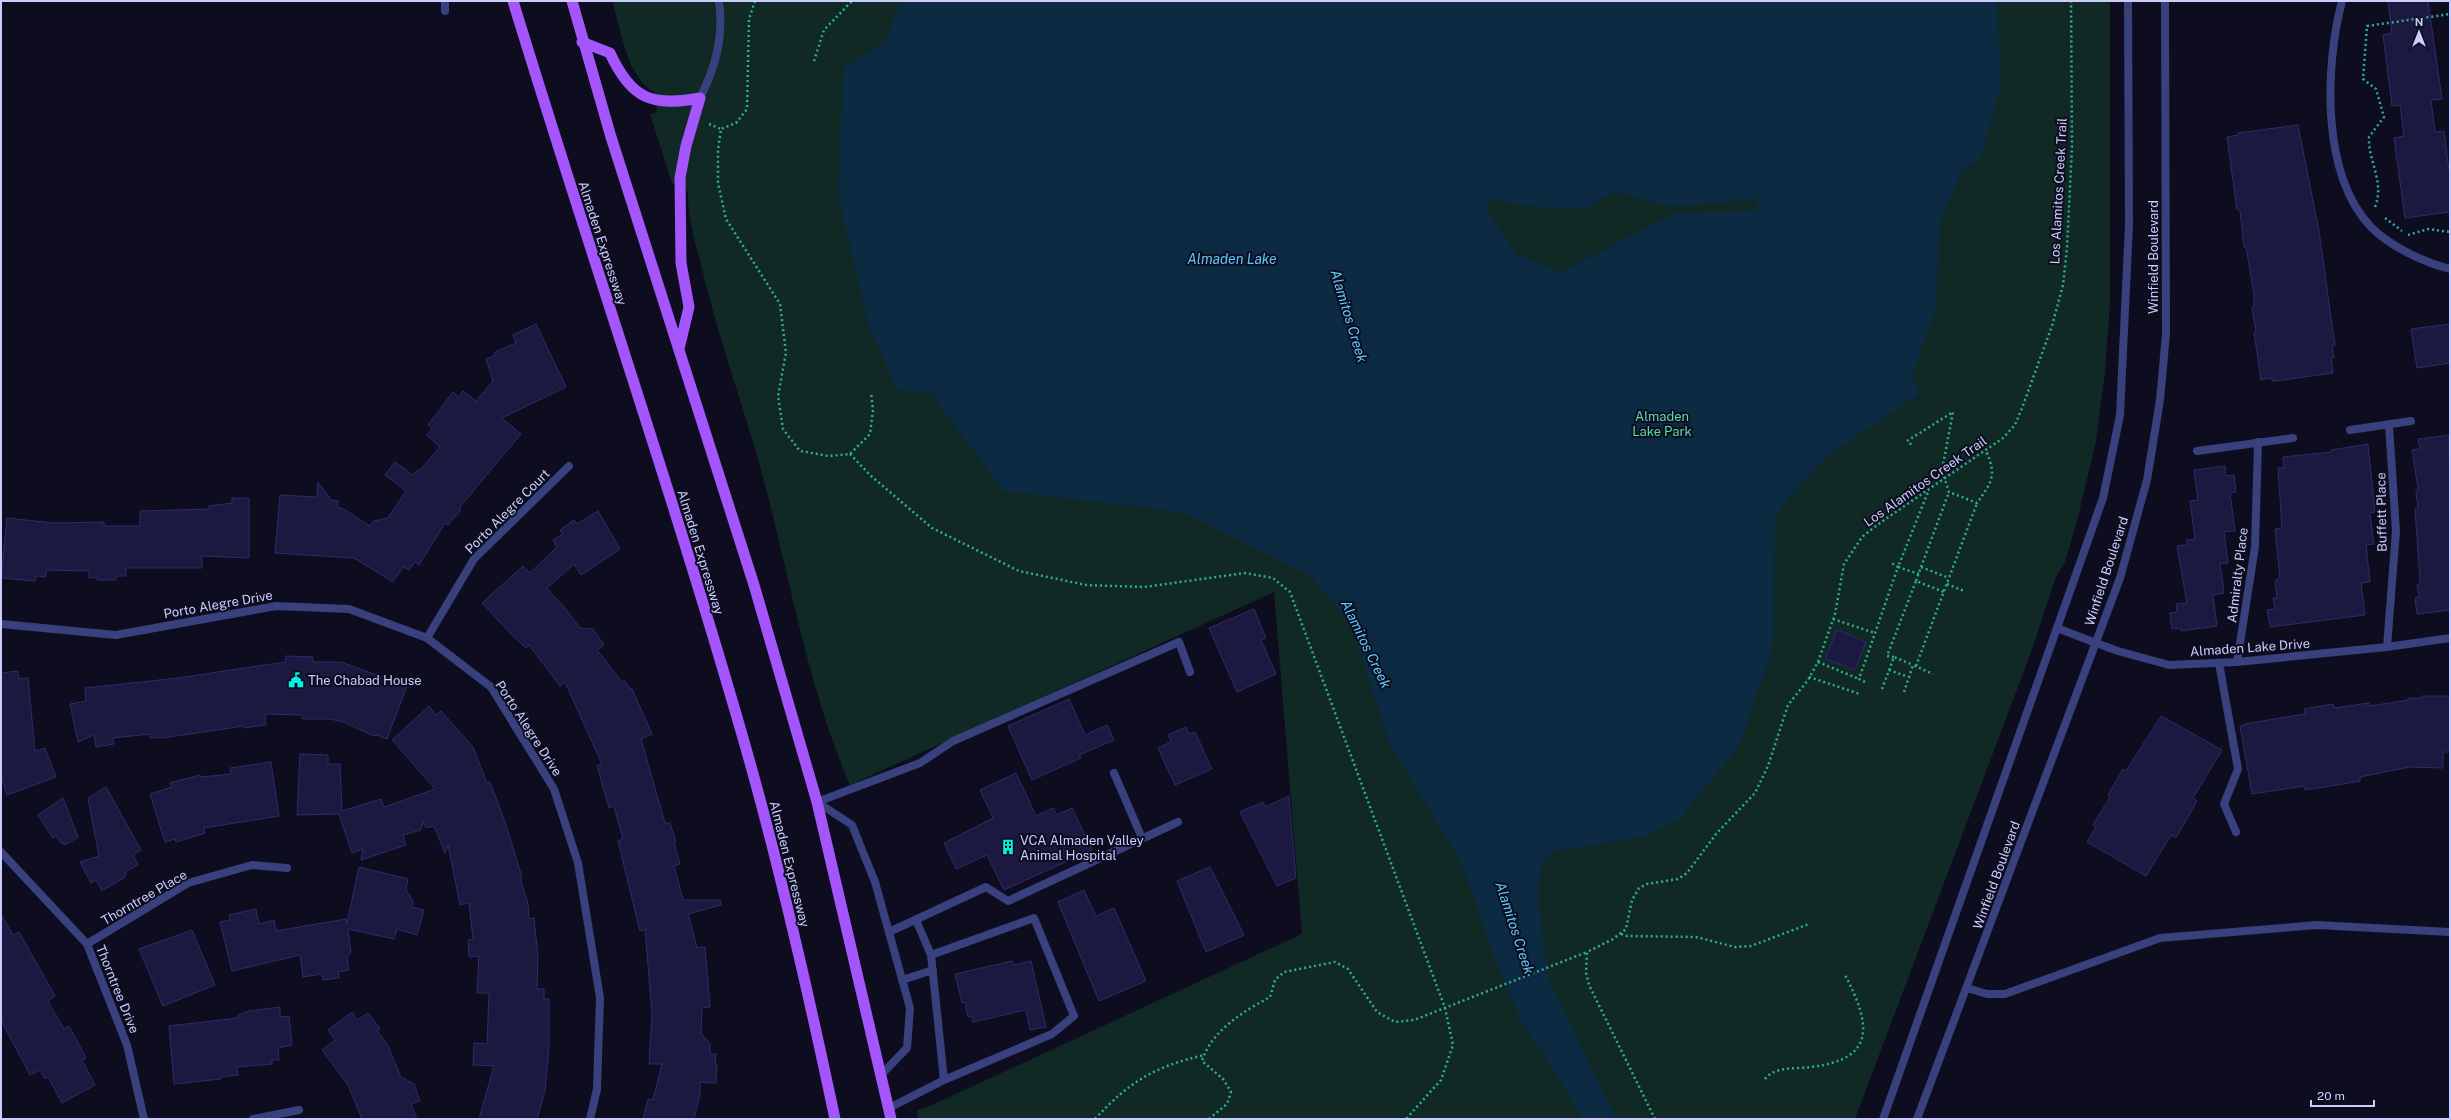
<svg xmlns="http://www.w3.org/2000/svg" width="2451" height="1120" font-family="'Public Sans',sans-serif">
<rect width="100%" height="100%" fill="#0d0d1f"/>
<!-- green -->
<path fill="#102924" d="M612,1h1498v302l-5,68 -9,70 -17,72 -14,49 -10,17 -22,68 -178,472h-937l-1,-9 15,-5 370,-171 -28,-342 -424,193c-46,-107 -62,-222 -94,-333 -19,-63 -40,-124 -55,-187 -6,-24 -14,-49 -13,-73l-12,-11 -2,3 -2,-1 -22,-69 7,-2 -3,-20c-27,-14 -33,-63 -42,-91z"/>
<!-- water -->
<path fill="#0d2a43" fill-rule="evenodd" d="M906,1h1091l4,85 -20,71 -19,15 -22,48 -4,88 -24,68 7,14 -1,5 -92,62 -51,57 -1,130 -34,101 -61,74 -36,18 -88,14 -8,6 -7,16 -2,27 11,80 67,139h-34l-31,-54 -29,-43 -29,-68 -31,-90 -71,-117 -41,-124 -39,-47 -128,-64 -180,-21 -72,-98 -34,-3 -28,-63 -31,-132 5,-127 42,-27 13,-34zM1615,192l55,15 90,-8 -6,12 -79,2 -116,60 -42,-19 -31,-44 2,-11 36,7 60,3z"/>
<!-- building -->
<path fill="#1b193f" stroke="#2f2b6b" d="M2388,1h40l14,98 -11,1 4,32 9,-1 6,47v34l-45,6 -11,-80 10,-2 -4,-31 -8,1 -9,-71 9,-2z
M2298,125l21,106 15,108 1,6 -3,1 2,12h-3l2,15 -57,8h-4v-3l-11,2 -7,-48h2l-4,-25 2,-1v-12l-8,-47h-2l-4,-37h-3l-10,-73 11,-2v-2z
M536,324l30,63 -64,31 19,16 -62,74 2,2 -13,15 -3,-2 -26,42 -4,-3 -6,8 -6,-3 -10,15 -39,-24 -79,-5 5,-58 37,2 1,-15 13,18 7,1v7h4l28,18 4,-5 14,-3 18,-27 -21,-16 10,-13 18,13 5,-5 1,1 21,-24 -13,-12 5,-6 -4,-4 25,-33 6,5 4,-6 13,10 17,-20 -7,-22 8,-3 1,-4 21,-9 -3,-8z
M2450,324v39l-33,5 -6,-39z
M2449,435l1,175 -33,4 -2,-16 4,-1 -2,-12h2l1,-6 -5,-70h3l-2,-17 2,-4 -6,-38 8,-1 -2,-10z
M2368,444l7,68 -5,1 4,31 -8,1 4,37 -9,1 4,32 -95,12 -3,-17 8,-1 -2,-11h4l-2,-17 5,-4 -5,-48 7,-1 -4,-60h6l-1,-11 48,-5v-2z
M2225,466l1,10 8,-1 2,17 -6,1 5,38 -11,1 4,31 -8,1 4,29 -11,2 4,31 -36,5v-3l-9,1 -2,-16 7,-1 -1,-8 11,-1 -10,-57 10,-1v-5l8,-1 -5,-38 8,-1 -4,-30z
M232,498h17v60l-47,-2v12h-76v8h-10v4h-19v-3l-8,1v-7l-43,-1v7l-10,-1 -1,5 -34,-3 6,-60 47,5 50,-1v4h36v-15l69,-2v-3l23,-3z
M598,511l22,38 -39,26 -7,-11 -27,24 17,19 16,21 13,1 11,16 -7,5 25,32 3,-1 4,7 3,1 20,45 -11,5 24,84h5l6,19 -2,1 6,21 -6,2 9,34h37l1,5 -33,9 9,34 8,-1 5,60 -8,1 -1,25 9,11v10h6l-1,11h2l-1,18 -16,-1v12l-6,25h-51l5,-20 5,1 9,-36h-13l3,-50 -7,-85 -5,2 -22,-90 5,-2 -9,-33 -5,2 -12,-42 5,-2 -37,-82 -5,4 -31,-41 -3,3 -13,-12 -31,-33 41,-37 7,7 27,-26 -4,-7 10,-6 -3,-4 14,-10 3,4z
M1254,609l12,29 -5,2 15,34 -39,18 -28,-64z
M1837,630l29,12 -11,28 -30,-11z
M286,656l27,1v5h28l66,24 -20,53 -10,-4 -4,1 -29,-14 -14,-3h-28v-4l-37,-1 1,11 -22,3v-2l-82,12 -1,-1 -11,1v-4l-37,4 1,6 -18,3 -2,-12 -16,7 -8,-38 16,-3 -1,-13 93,-10 107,-16z
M18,671l1,8 9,-1 7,73 10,-3 11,29 -49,18 -6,-19v-103z
M2422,696h28v56h-7v16l-33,-1 -50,10v4l-17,3 -38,6 -1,-4 -52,8 -12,-68h4v-2l61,-10 -1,-5 29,-5 1,4 35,-5 1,3 38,-6v-2h14z
M1069,699l16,36 22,-10 7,15 -35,15 2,3 -49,22 -24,-54z
M429,706l7,9 5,-4 32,36 14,36 3,-1 15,40 17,55 -2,1 8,26 1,15 5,-1 4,39 -1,32h7v10h5v47l-4,45 -8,28h-58l15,-53 -21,-1 1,-22 13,1 2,-51h-12l2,-37 -10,1 -1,-17 5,-1 -4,-36 -9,2 -12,-60 -3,8 -11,-27 -8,2 -3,-7 -2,9 -18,5 3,10 -45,15 2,-11 -11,4 -13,-39 -42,1 3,-61 28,1v9h12l2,47 39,-12 3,8 51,-18 -43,-49z
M2161,716l61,34 -29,48 4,3 -21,37 -4,-3 -4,5 -22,36 -59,-34 9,-15 -3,-2 17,-28 -2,-2 15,-26 3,2z
M1186,727l3,7 6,-2 17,37 -37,16 -17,-37 13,-6 -3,-7z
M271,762l8,54 -75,12 1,5 -29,9 -1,-3 -10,3 -15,-48 22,-7 -2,-4 30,-8 1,2 30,-3 -1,-6z
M1016,773l20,43 17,-8 4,7 15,-7 20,42 -88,40 -17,-35 -31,14 -12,-26 49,-25 -13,-28z
M106,787l35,63 -8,5 5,10 -11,6 -2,6 -23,14 -6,-11 -5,3 -11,-21 19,-6 -11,-58z
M1289,796l7,82 -19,8 -37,-74 23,-10 2,5z
M63,798l15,39 -13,8 -1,-2 -2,1 -6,-8 -3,2 -15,-23z
M359,867l49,12 -2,11 7,11 -1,6 12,3 -7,25 -20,-6 -3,10 -46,-10 3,23 -4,5 2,13 -11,2 1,6 -16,2 -1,-6 -19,3 -3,-22 -68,16 -12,-49 10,-2 -1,-5 27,-6 3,15 15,-4 2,11 70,-12 1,4z
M1210,867l34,68 -38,17 -29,-71z
M1084,890l12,26 18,-8 32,73 -47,20 -41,-99z
M1,914l12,21 6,-3 36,64 -7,5 16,28 5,-3 17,32 -4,2 13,25 -33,18 -14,-26 -3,2 -5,-9 -10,5 -29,-55z
M192,930l23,55 -52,21 -24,-57z
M1012,961l2,4 17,-4 15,66 -16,3 -4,-20 -53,12 -1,-6 -4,1 -3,-15 -3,1 -7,-29z
M280,1007v10l9,-1 3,29 -14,3 1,12h-7v4l-35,3 1,8 -18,2 1,2 -47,5 -5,-58 69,-8v-3l11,-4z
M352,1012l5,8 11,-7 12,16 -3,2 10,13 14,33 13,7 6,17 -9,3 6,15h-55l-14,-34 -26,-35 13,-10 -7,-10z"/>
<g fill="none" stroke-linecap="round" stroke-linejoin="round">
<!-- path -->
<path stroke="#2fae94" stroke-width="2.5" stroke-dasharray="2 3" stroke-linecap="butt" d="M755,1l-6,18 -2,90 -11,14 -15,6 -3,21v33l8,36 54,85 6,49 -8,43 5,33 17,22 29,5 21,-2 20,-20 3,-24 -2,-17
M814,61l10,-31 28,-29
M709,124l12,5
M2375,207c10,-26 -7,-45 -6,-70l15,-20 -8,-28 -13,-10 4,-53 83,-12
M2385,218l17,13
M2408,235l20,-6 22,3
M1907,441l46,-29 -11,58 7,22 28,11c15,-21 20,-28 9,-52
M1910,443l1,2
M850,454l20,21 62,53 87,43 67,14 58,2 101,-14 28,5 17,14 155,416 8,37 -12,35 -35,39
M1921,567l28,-75
M1919,574l-21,-7 30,-75
M1916,581l5,-14 28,11
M1947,584l17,7
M1833,619l42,14
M1894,657l-7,-1 29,-75 28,11
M1818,662l41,17
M1916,666l61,-163
M1889,670l19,7
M1809,677l51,17
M1865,682l-6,-3 39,-112 -8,-5
M1882,689l12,-32 19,8
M1904,692l9,-27 20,9
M1621,934l6,2 69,1 39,10 16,-1 58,-22
M1765,1079c10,-13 31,-10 46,-12 67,-8 59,-44 34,-92
M1095,1119c35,-38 59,-52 109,-64
M1209,1119l18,-15 4,-12 -8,-13 -21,-18c9,-30 42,-50 68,-64l5,-17 9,-8 51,-10 13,7 29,43 18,10 19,-2 173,-68
M1655,1119l-66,-134 -3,-12 1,-21 26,-13 13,-10 6,-29 7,-12 8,-4 31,-5 9,-6 29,-39 39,-41 13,-27 20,-61 20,-25 10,-18 17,-48 9,-50 18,-27 15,-12 126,-87 12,-13 7,-17 30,-82 11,-41 4,-37 5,-101 -1,-146"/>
<!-- service -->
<path stroke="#38407d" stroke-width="8" d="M700,98c16,-32 24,-62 19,-97
M2350,430l61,-9
M2197,451l96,-13
M2219,663l19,106 -14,35 12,28
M1114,773l28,65
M817,802l103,-39 33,-22 226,-99 11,30
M817,802l35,23 23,57 35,126 -3,40 -26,27
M889,932l97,-45 22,14 170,-79
M931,955l103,-37 40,98 -22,18 -108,46
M902,980l31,-10
M1967,988l20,6h18l155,-56 157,-13 133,7
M889,1108l55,-28 -13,-125 -15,-35"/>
<!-- minor -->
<path stroke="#38407d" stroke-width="8" d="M2342,1c-17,65 -21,172 28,225 19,20 53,36 80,43
M445,11v-10
M1,624l115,11 160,-29 73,3 78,29 64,49 63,102 24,74 22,135 -3,91 -7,30
M427,638l47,-79 95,-93
M2096,643l22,8 51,14 68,-3 150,-15 63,-9
M2387,647l9,-116 -7,-106
M2237,662l18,-115 3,-105
M1,852l86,92 40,101 17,74
M87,944l101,-61 64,-18 35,3
M253,1119l46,-9
M1883,1119l220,-621 17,-83 9,-190 -1,-224
M1917,1119l203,-541 27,-98 13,-80 6,-66 -1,-333"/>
<!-- tertiary -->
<path stroke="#38407d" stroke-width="8" d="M2057,628l39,15"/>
<!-- primary -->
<path stroke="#a455fc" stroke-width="11" d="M513,1c75,246 159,490 230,737 36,125 65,253 92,381
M572,1l39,136 143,448 63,217 74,317
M582,42l28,11c21,46 42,54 90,45l-14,48 -6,32 1,85 8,44 -10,42"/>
</g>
<!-- icons -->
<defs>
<g id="civic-bare" transform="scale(1.2)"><path d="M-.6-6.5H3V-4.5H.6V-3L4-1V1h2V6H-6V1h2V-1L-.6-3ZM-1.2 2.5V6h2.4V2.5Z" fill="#04f1e6" stroke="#0d0d1f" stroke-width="2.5" paint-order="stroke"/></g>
<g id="building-bare" transform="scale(1.2)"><path d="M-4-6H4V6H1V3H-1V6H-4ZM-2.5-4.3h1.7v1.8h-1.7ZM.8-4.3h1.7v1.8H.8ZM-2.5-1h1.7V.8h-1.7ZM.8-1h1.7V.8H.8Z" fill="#04f1e6" stroke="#0d0d1f" stroke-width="2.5" paint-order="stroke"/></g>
</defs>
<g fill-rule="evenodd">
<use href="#civic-bare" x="296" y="680"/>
<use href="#building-bare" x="1008" y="847"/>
</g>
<g text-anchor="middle" stroke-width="4" stroke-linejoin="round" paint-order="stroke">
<!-- street labels -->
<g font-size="13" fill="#cbcdfe" stroke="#0d0d1f">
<text transform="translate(2058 191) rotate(-87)" y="5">Los Alamitos Creek Trail</text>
<text transform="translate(603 243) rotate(72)" y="5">Almaden Expressway</text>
<text transform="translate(2153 257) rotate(-90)" y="5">Winfield Boulevard</text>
<text transform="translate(1925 481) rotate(-35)" y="5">Los Alamitos Creek Trail</text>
<text transform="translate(507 511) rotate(-45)" y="5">Porto Alegre Court</text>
<text transform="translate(2381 512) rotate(-91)" y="5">Buffett Place</text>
<text transform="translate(701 552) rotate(73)" y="5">Almaden Expressway</text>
<text transform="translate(2106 571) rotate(-72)" y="5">Winfield Boulevard</text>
<text transform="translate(2237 575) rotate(-83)" y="5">Admiralty Place</text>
<text transform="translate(218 604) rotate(-10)" y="5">Porto Alegre Drive</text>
<text transform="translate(2250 647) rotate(-4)" y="5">Almaden Lake Drive</text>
<text transform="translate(529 728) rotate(57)" y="5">Porto Alegre Drive</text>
<text transform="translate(790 864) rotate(76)" y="5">Almaden Expressway</text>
<text transform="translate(1996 875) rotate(-70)" y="5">Winfield Boulevard</text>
<text transform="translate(144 897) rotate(-30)" y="5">Thorntree Place</text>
<text transform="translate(118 989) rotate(68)" y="5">Thorntree Drive</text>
</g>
<!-- park labels -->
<g font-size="13" fill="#59dca8" stroke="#0d0d1f">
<text x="1662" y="421">Almaden<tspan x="1662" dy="15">Lake Park</tspan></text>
</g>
<!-- poi labels -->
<g font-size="13" fill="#cbcdfe" stroke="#0d0d1f" text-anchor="start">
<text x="308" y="685">The Chabad House</text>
<text x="1020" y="845">VCA Almaden Valley<tspan x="1020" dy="15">Animal Hospital</tspan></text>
</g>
<!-- water labels -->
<g font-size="14" font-style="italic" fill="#5bcafc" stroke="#0d0d1f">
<text x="1232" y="264">Almaden Lake</text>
<text transform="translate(1349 316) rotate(73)" y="5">Alamitos Creek</text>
<text transform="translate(1366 644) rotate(64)" y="5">Alamitos Creek</text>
<text transform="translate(1515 928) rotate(72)" y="5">Alamitos Creek</text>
</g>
</g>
<!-- border -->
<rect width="2451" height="1120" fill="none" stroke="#cbcdfe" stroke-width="4"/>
<!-- north arrow -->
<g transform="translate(2419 32)" stroke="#0d0d1f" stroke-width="3" paint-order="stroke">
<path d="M0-3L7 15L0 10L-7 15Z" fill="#cbcdfe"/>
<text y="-6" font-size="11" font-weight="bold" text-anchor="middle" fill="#cbcdfe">N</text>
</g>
<!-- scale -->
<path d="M2311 1100v6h63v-6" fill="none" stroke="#cbcdfe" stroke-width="2"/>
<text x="2317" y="1100" font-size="12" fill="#cbcdfe" stroke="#0d0d1f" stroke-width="3" paint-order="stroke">20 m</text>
</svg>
